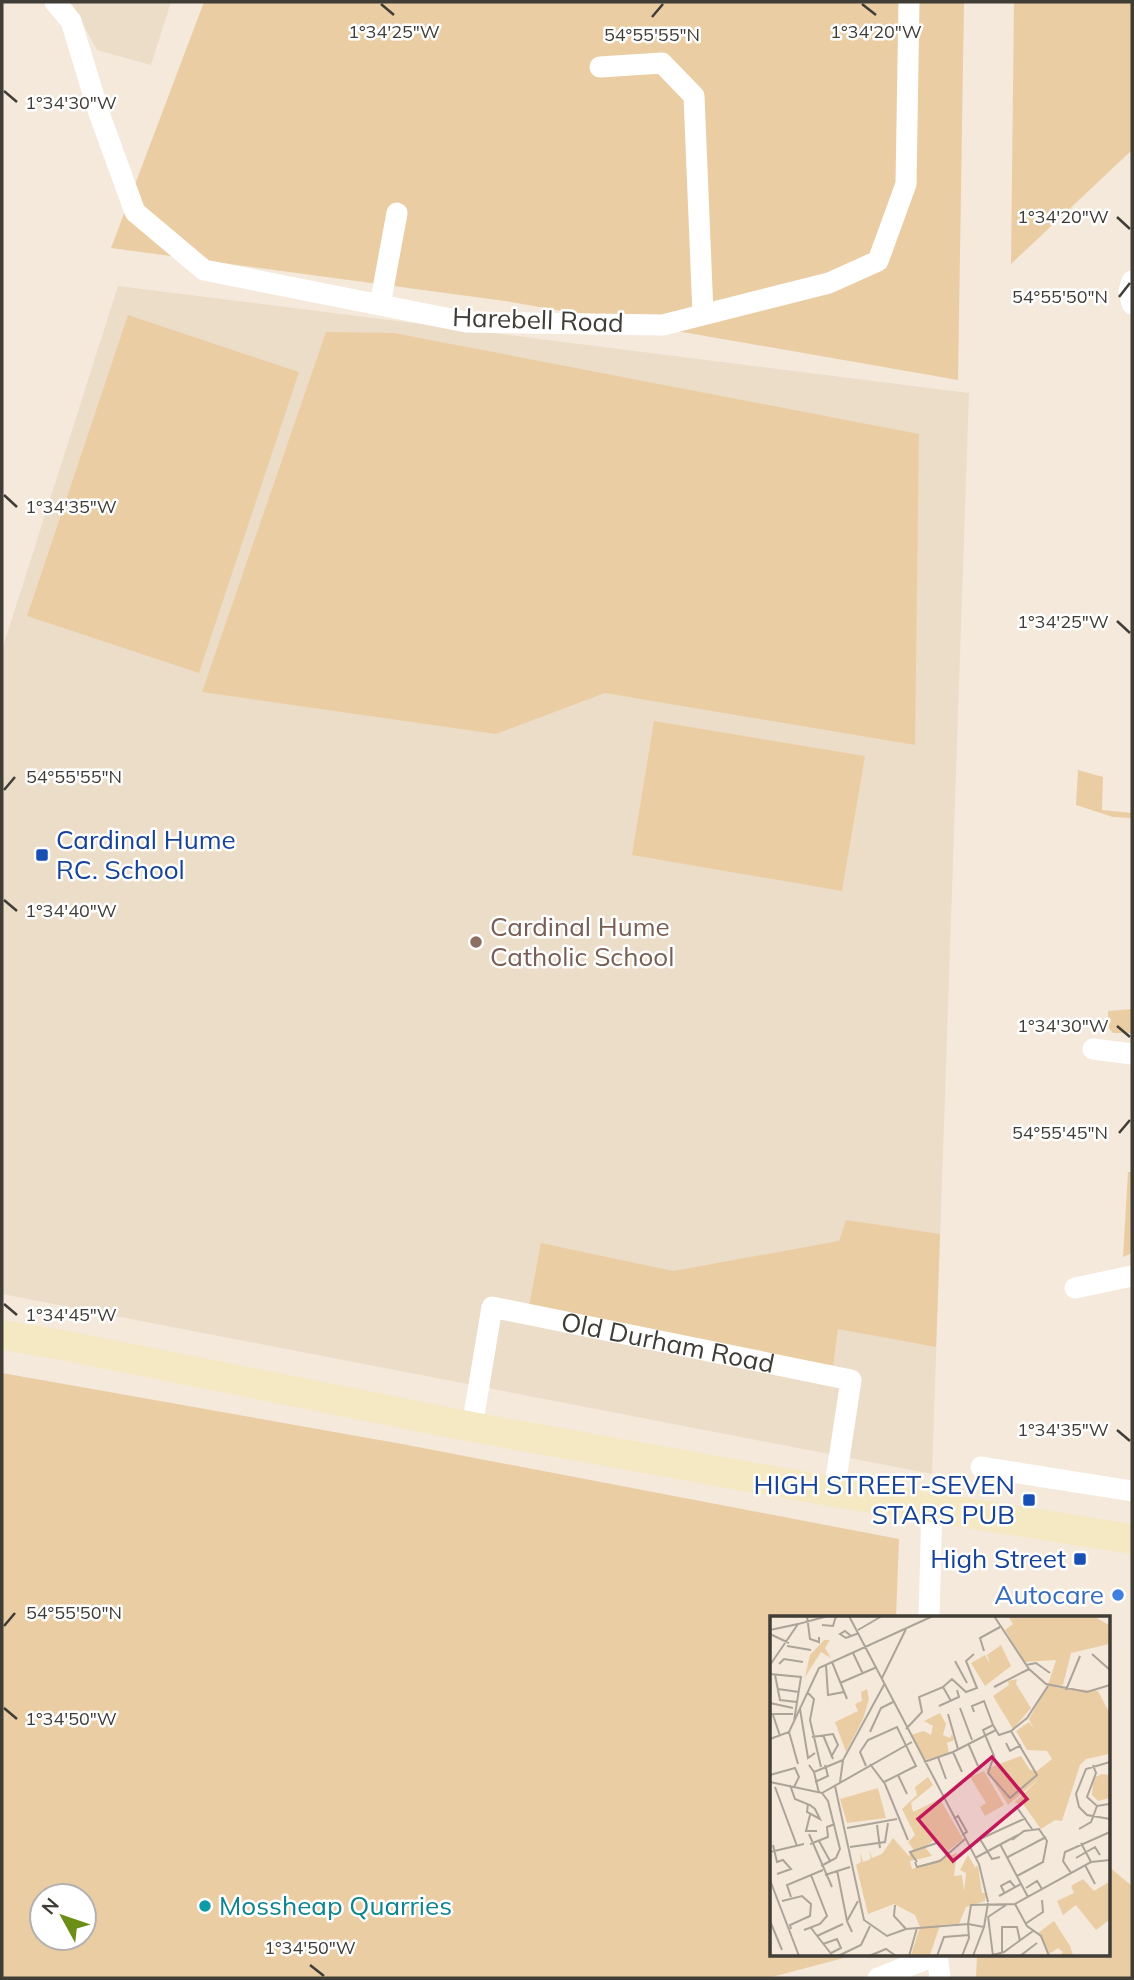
<svg xmlns="http://www.w3.org/2000/svg" width="1134" height="1980" font-family="Mulish,sans-serif">
<rect width="100%" height="100%" fill="#f4e9db"/>
<!-- built -->
<path fill="#ecddc8" d="M71,2h100l-20,63 -54,-15z
M118,286l851,107 -37,1081 -930,-180v-644z"/>
<!-- green -->
<path fill="#ebcda4" fill-rule="evenodd" d="M204,2h760l-6,378 -453,-79 -394,-53z
M1014,2h118v148l-121,114z
M128,315l171,57 -100,301 -172,-57z
M326,332l68,1 525,101 -4,311 -310,-52 -109,41 -294,-42z
M654,721l211,35 -23,135 -210,-36z
M1078,770l25,7 -1,33 30,3v5l-19,-1 -37,-12z
M1132,1009v24h-19l-5,-6v-16z
M1128,1172h4v73l-2,9 -7,3z
M846,1220l94,14 -4,113 -98,-18 -5,37 -304,-60 12,-63 132,28 166,-30z
M2,1373l400,71 497,95 -3,79h-124v336h87l-91,24h-766zM42,1896h42v42h-42z
M1108,1866l24,20v92h-156l1,-24h131z"/>
<g fill="none" stroke-linecap="round" stroke-linejoin="round">
<!-- street -->
<g stroke="#fff" stroke-width="21">
<path d="M55,2l16,19 28,92 36,99 69,58 262,52 197,3 166,-42 49,-22 28,-77 3,-182"/>
<path d="M600,67l62,-4 32,33 9,218"/>
<path d="M1132,281l-3,10 3,13"/>
<path d="M380,305l17,-92"/>
<path d="M1093,1049l39,5"/>
<path d="M1075,1288l57,-12"/>
<path id="s1" d="M472,1427l20,-120 359,73 -17,112"/>
<path d="M981,1467l151,24"/>
<path d="M929,1618l3,-113"/>
<path d="M937,1954l3,24"/>
<path d="M878,1978l59,-23"/>
</g>
<!-- secondary -->
<path stroke="#f4e9c3" stroke-width="30" d="M2,1335l60,10 410,82 362,65 298,47"/>
</g>
<!-- ticks -->
<path fill="none" stroke="#403c36" stroke-width="2.5" d="M381,4l13,11M862,4l14,11M652,17l11,-13M4,91l13,11M1117,217l13,12M1119,297l11,-14M4,495l13,12M1117,621l13,12M4,790l11,-13M4,900l13,11M1117,1026l13,11M1119,1133l11,-13M4,1304l13,11M1117,1430l13,11M4,1626l11,-13M4,1708l13,11M310,1965l14,11"/>
<!-- markers -->
<g fill="#1a4fb4" stroke="#fff" stroke-width="2.5">
<rect x="35" y="848" width="14" height="14" rx="3.5"/>
<rect x="1022" y="1493" width="14" height="14" rx="3.5"/>
<rect x="1073" y="1552" width="14" height="14" rx="3.5"/>
</g>
<circle fill="#8d6e63" stroke="#fff" stroke-width="2.5" cx="476" cy="942" r="7"/>
<circle fill="#3f7fe0" stroke="#fff" stroke-width="2.5" cx="1118" cy="1595" r="7"/>
<circle fill="#0f9aa8" stroke="#fff" stroke-width="2.5" cx="205" cy="1906" r="7"/>
<g text-anchor="middle" stroke-width="5" stroke-linejoin="round" paint-order="stroke">
<!-- street labels -->
<g font-size="26" fill="#403c36" stroke="#fff">
<text transform="translate(538 320) rotate(2)" y="9">Harebell Road</text>
<text dy="9" stroke="none"><textPath href="#s1" startOffset="301">Old Durham Road</textPath></text>
</g>
<!-- transit labels -->
<g font-size="26" fill="#164399" stroke="#fff" text-anchor="end">
<text x="56" y="849" text-anchor="start">Cardinal Hume<tspan x="56" dy="30">RC. School</tspan></text>
<text x="1015" y="1494">HIGH STREET-SEVEN<tspan x="1015" dy="30">STARS PUB</tspan></text>
<text x="1066" y="1568">High Street</text>
</g>
<!-- education labels -->
<g font-size="26" fill="#785e54" stroke="#fff" text-anchor="start">
<text x="490" y="936">Cardinal Hume<tspan x="490" dy="30">Catholic School</tspan></text>
</g>
<!-- shop labels -->
<g font-size="26" fill="#366cbe" stroke="#fff" text-anchor="end">
<text x="1104" y="1604">Autocare</text>
</g>
<!-- culture labels -->
<g font-size="26" fill="#0d838f" stroke="#fff" text-anchor="start">
<text x="219" y="1915">Mossheap Quarries</text>
</g>
</g>
<!-- overview -->
<g transform="translate(770 1616)">
<rect width="340" height="340" fill="#f4e9db"/>
<path d="M238,0l87,1 14,8v19l-38,9 -8,32 -9,2 44,4 11,21v42l-23,5 -6,6 -18,56 -7,-1 -14,9 -18,-25 -9,-1 27,-26 -33,28 -22,-36 35,-13 9,14 7,1 15,-12 -5,-8 -20,-1 -11,-19 13,-9 5,7 -5,-10 19,-34 8,-25 -31,2 -20,-32 8,-6zM54,24h6l-5,8 6,10 -10,-6 -16,25 5,-22zM231,29l10,21 -26,20 -14,-23 14,-8 5,9 -3,-9zM247,63l-1,5 15,24 -18,21 -20,-33 16,-11 -1,-4zM97,73l2,10 -6,20 -17,33 -11,-30 23,-11 -3,-7 7,-3 -1,-9zM170,97l6,11 -3,11 7,3 2,-4 2,6 -7,3 2,10 -24,7 -14,-25 13,-4 7,4 2,-9 -9,-5zM214,155l20,34 -19,11 -5,-9 6,-4 -16,-26zM332,158l7,1 1,23 -12,3 -6,-6 1,-17zM158,161l5,8 -22,18 2,9 27,-13 23,40 -15,12 -14,-11 -9,7 7,9 -22,5 2,8 45,-16 -3,23 8,-1 2,16 2,-18 -6,-3 8,-15 7,12 -6,3 9,-4 4,27h4l-1,8 -19,6 -7,17 -19,1 -10,30h-19l9,-28 -5,-12 -21,-11 -26,10 -12,-49 5,-3 -1,-10 3,10 8,-3 -2,-9 3,8 10,-4 11,-16 16,18 4,-7 -5,-7 7,-7 -13,-26 15,-14 -2,-8zM108,172l8,30 -39,5 -7,-24zM313,263l11,12 15,-9v38l-13,10 -20,-25 -13,10 -6,-14 17,-8 -3,-7zM284,305l16,25 3,9h-13l3,-3 -5,-4 -9,6 -11,-21z" fill="#ebcda4"/>
<path fill="none" stroke="#aca499" stroke-width="2" d="M37,0l3,23 9,3v-5M79,0l130,248 9,38M224,0l35,53 17,15 41,8 23,-7M52,9l11,1 3,-10M0,14l28,-6M88,14l24,-14M0,18l19,9M81,20l-6,-5 -5,3 6,4 13,-5M17,30l24,4M214,35l-4,-13 20,-11M83,37l10,21M322,38l18,16M185,45l12,22M62,46l15,37M9,48l5,-5 19,3M0,49l28,-41 30,-8M56,49l2,30 16,-3M256,49l10,-2 14,10M0,58l31,3 -7,44M5,59l5,25 17,2M112,62l24,-49M70,67l37,-16M232,67l-8,4 35,-18M173,71l9,-8 14,13 11,-4 -11,-27 8,-7M8,73l21,3M296,74l14,-34M37,76l7,7 -4,21 11,47M0,87l23,5M169,90l20,-9 -2,-7M190,92l12,32M30,93l8,49 7,-5M204,96l-2,-6 12,-5 9,24M0,98h23M178,98l10,35M3,99l7,21M136,113l16,-17 -3,-15 24,-10 8,14M241,115l26,44 -27,23 -22,-25 6,-17 -11,-26 10,-5 6,10 12,-4 16,-13 21,-32M19,116l9,32M100,116l11,-24 12,-6M53,119l10,24M42,121l21,-3 5,11 -7,12M0,123l19,-7 30,-64 114,-52M198,127l10,23M236,127l4,8 11,-6M183,136l9,20M168,141l8,22M154,146l29,-10 43,-22M340,146l-24,7 -10,25 3,13 8,8 23,4M100,148l15,20 23,56M39,149l5,7 29,-12M323,149l3,8 -9,24 10,9 12,-2M96,150l-6,-14 8,-12 29,-13 19,39 -32,16M44,156l5,21M0,159l25,-7 4,9 -5,10M128,159l9,19M0,166l52,11 90,-51M45,166l13,-6 -3,-11M70,166l3,-22 42,-77M20,169l5,14 15,6 5,4 5,10 -13,-7 1,-8M65,170l29,134 23,16 19,-7 62,-5 1,14 -7,18M5,171l22,59M248,193l14,20M40,199l-4,16h11M184,203l4,-3 9,16 -5,3M107,209l3,23M77,212l50,-9M309,213l12,-7 6,-16M39,218l23,53M242,224l12,-9 15,-2 8,12 -4,21 -26,14M49,225l11,20M311,227l10,19M40,228l18,-7 -1,-10 8,-3M230,228l28,53M3,229l4,17 6,-2 8,9 -14,5M80,231l35,-5 3,-19M0,236l34,-8M230,241l-8,2 -12,-20 46,-21M238,241l38,-20M205,242l43,-23M306,242l19,-11 5,8M145,246l2,5 23,-6 25,-22M147,246l-7,-10 27,-9 11,10M315,249l10,19M51,250l15,-8 4,-9 -12,-48 -6,-8M67,254l10,51M301,257l-8,-12 2,-9 45,-20M55,259l25,-8M0,264l29,76M256,272l11,-7 5,8M234,276l-3,-6 9,-5 5,6M229,280l22,-12M21,281l-4,-12 36,-15M12,285l20,-5 9,8 -1,12 -20,9 1,4M245,288l12,22 14,10 8,20M125,289l-1,11 12,13M218,300l5,40M218,301l18,-12M0,305l12,29M255,308l18,-12 -1,-12M214,311l4,-24M41,312l21,27M34,314l16,-6 7,-8 -16,-41M82,316l-5,-11 11,-20M47,320l26,-12M53,328l14,-5 4,9 -10,5M232,337v-26h15l3,14M223,339l11,-3 29,-21M68,340l23,-11 9,-19M99,340l17,-7 10,7M139,340l8,-28M167,340l7,-19 25,-2M203,340l11,-29 -16,-3 3,-19 44,-1 76,-42 19,-2M250,340l17,-13"/>
<path fill="#c2185b" fill-opacity="0.15" stroke="#c2185b" stroke-width="3.5" d="M222,141l35,42 -74,62 -35,-42z"/>
<rect width="340" height="340" fill="none" stroke="#403c36" stroke-width="3.5"/>
</g>
<g font-size="18" text-anchor="middle" fill="#403c36" stroke="#fff" stroke-width="5" stroke-linejoin="round" paint-order="stroke">
<text x="876" y="38">1°34'20"W</text>
<text x="394" y="38">1°34'25"W</text>
<text x="652" y="41">54°55'55"N</text>
<text x="71" y="109">1°34'30"W</text>
<text x="1063" y="223">1°34'20"W</text>
<text x="1060" y="303">54°55'50"N</text>
<text x="71" y="513">1°34'35"W</text>
<text x="1063" y="628">1°34'25"W</text>
<text x="74" y="783">54°55'55"N</text>
<text x="71" y="917">1°34'40"W</text>
<text x="1063" y="1032">1°34'30"W</text>
<text x="1060" y="1139">54°55'45"N</text>
<text x="71" y="1321">1°34'45"W</text>
<text x="1063" y="1436">1°34'35"W</text>
<text x="74" y="1619">54°55'50"N</text>
<text x="71" y="1725">1°34'50"W</text>
<text x="310" y="1954">1°34'50"W</text>
</g>
<!-- border -->
<rect width="1134" height="1980" fill="none" stroke="#403c36" stroke-width="7"/>
<!-- north arrow -->
<g transform="translate(63 1917) rotate(310)"><circle r="33" fill="#ffffff" stroke="#b3b1af" stroke-width="2"/>
<path d="M0-5L12 26L0 18L-12 26Z" fill="#6a8e16"/>
<text y="-10" font-size="19" font-weight="bold" text-anchor="middle" fill="#403c36">N</text>
</g>
</svg>
